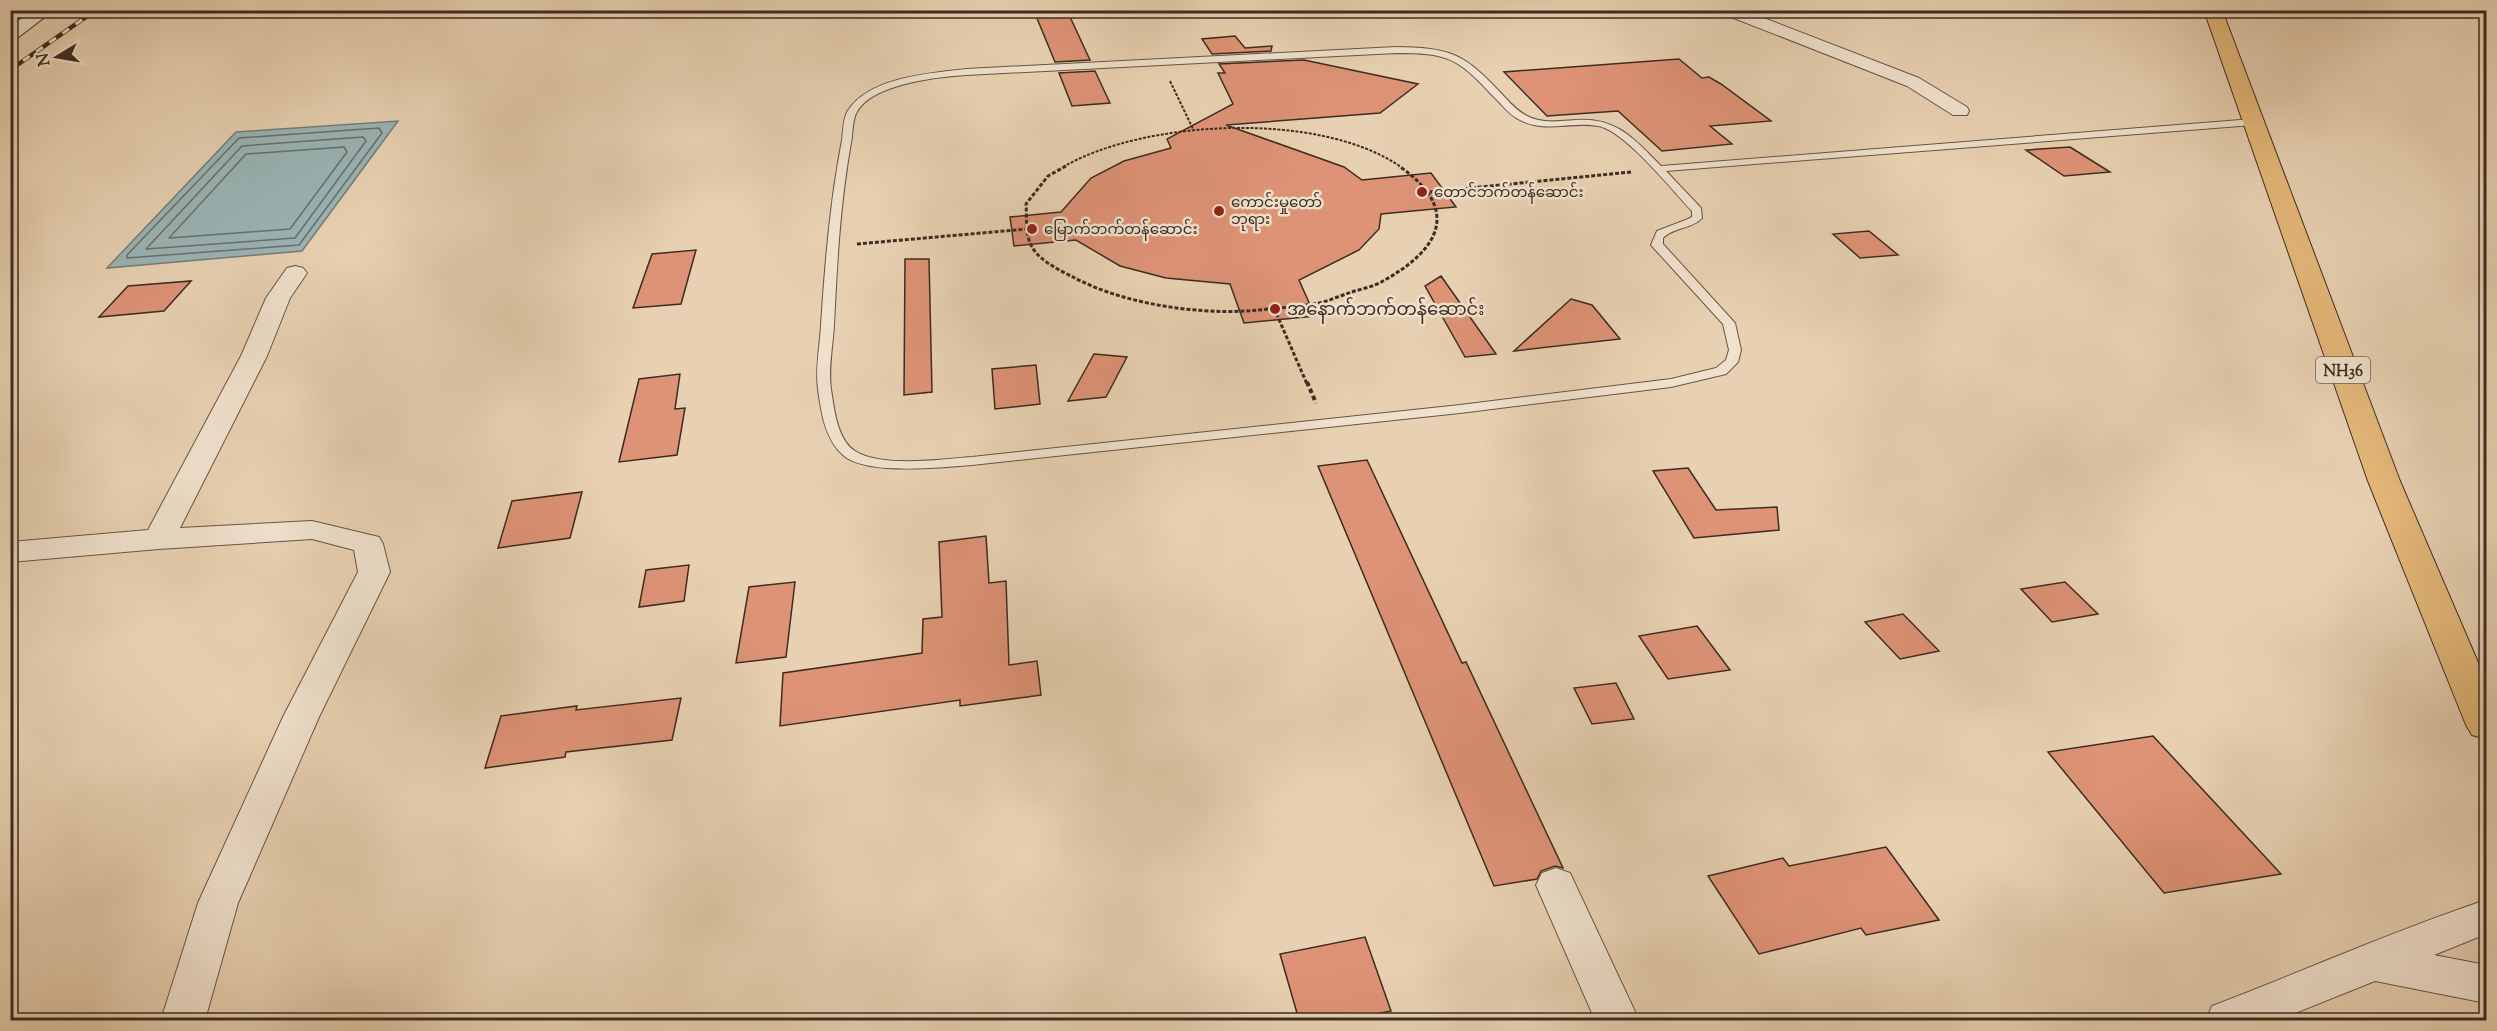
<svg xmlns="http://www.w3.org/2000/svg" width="2497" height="1031" font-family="'Sorts Mill Goudy','Noto Sans Myanmar',serif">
<rect width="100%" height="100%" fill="#e8d1b2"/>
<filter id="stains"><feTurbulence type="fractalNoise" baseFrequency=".00333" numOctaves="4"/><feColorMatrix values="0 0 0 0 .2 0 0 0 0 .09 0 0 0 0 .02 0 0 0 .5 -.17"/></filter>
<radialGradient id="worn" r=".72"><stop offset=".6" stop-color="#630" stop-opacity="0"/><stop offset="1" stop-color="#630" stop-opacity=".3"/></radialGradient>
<!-- water -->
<path fill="#9ab5b6" stroke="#747e7b" stroke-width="1.5" d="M398,121l-96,130 -195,17 129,-136z"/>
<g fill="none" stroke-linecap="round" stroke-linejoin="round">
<!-- shore -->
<path stroke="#6b706c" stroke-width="1.5" d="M379,128l3,5 -83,112 -172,13v-3l112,-117z
M363,137l3,4 -71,97 -149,11 96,-103z
M344,147l3,5 -57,77 -121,9 77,-84z"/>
</g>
<!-- building -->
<path fill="#de9376" stroke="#3c2c22" stroke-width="1.5" d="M1068,10l3,9 19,41 -35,2 -21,-51z
M1235,36l10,12 27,-2 -1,5 -59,3 -10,-15z
M1679,59l23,19 7,-1 12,7 50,37 -61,5 22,18 -70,7 -44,-40 -71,5 -43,-44z
M1304,60l114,24 -38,29 -154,12 118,42 18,13 69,-7 25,34 -75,7 -2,15 -20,21 -60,30 16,36 -71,7 -14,-39 -64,-6 -46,-12 -44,-26 -62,6 -4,-29 51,-5 30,-34 33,-17 47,-13 -4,-9 66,-35 -15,-31h7l-6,-9z
M1095,71l15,32 -38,3 -13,-33z
M2070,147l40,25 -46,4 -38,-26z
M1869,231l29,24 -38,3 -27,-24z
M696,250l-15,54 -48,4 19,-54z
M905,259h24l3,133 -28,3z
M1441,276l55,78 -31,3 -40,-71z
M191,281l-27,30 -65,6 29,-31z
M1571,299l21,6 28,34 -106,12z
M1094,354l33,3 -21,40 -38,4z
M1036,365l4,39 -45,5 -3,-40z
M680,374l-5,35 10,-1 -8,47 -58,7 20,-83z
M1367,460l95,203 4,-1 97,206 -8,-2 -14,5 -4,8 -43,7 -176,-420z
M1688,468l28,42 61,-3 2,23 -85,8 -41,-67z
M582,492l-12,46 -72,10 14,-47z
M986,536l3,47 17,-2 3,84 28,-4 4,34 -81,11v-6l-180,26 3,-53 139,-20 1,-34 19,-2 -3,-75z
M689,565l-5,36 -45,6 7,-37z
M795,582l-9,75 -50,6 13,-76z
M2065,582l33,32 -46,8 -31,-33z
M1903,614l36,37 -39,8 -35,-37z
M1697,626l33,44 -62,9 -29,-43z
M1616,683l18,36 -42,5 -18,-36z
M681,698l-9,42 -106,12 -1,5 -80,11 16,-52 76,-10 -1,4z
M2153,736l128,138 -117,19 -116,-141z
M1886,847l53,73 -73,15 -5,-7 -102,26 -51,-78 75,-18 6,8z
M1365,937l26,74 -45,9h-47l-19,-66z"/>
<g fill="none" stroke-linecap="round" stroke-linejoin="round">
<!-- lane casing -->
<g stroke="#675546" stroke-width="2">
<path id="lane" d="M1396,47c51,1 65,4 101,42 9,9 18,21 30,27 16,8 32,5 49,4 41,-3 58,19 85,46l592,-47 5,3 -5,3 -587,46 35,37 1,10c-10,11 -28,9 -39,20v6l72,79 6,27 -3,12 -12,12 -55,13 -211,26 -488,52c-30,2 -106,11 -129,-10 -18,-16 -22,-43 -25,-66 -3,-20 2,-43 3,-64 4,-62 9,-123 21,-185 1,-8 1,-24 7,-31 22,-32 82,-36 117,-40zM1396,53c50,0 61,4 95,41 9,8 16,19 27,25 26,15 52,2 80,7 26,4 74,64 94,85v6l-4,2 -31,12 -6,14 72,79 6,26 -3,10 -10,8 -45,11 -211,26 -488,52c-31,2 -90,11 -117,-6 -18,-11 -21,-43 -24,-62 -3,-20 2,-44 3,-64 3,-61 6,-121 17,-182 2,-8 1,-24 6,-31 15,-28 80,-35 109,-37z"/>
</g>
<!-- street casing -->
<g stroke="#675546" stroke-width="2">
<path id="street" d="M1719,10h24l176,68 48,29 2,4 -2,4h-14l-46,-29 -186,-73z
M295,266l8,2 4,5 -17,25 -23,58 -87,172 132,-7 67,16 4,7 7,28 -71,145 -81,186 -33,117h-44l37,-117 85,-186 75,-145 -4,-22 -42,-11 -153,10 -149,13v-20l138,-12 93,-174 25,-58 21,-30z
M1556,868l14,5 69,147h-44l-59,-135 6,-12z
M2486,900v34l-52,21 52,10v38l-111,-22 -97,39h-72l6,-14c92,-35 181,-75 274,-106z"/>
</g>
<!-- secondary casing -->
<g stroke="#3c2c22" stroke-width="2">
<path id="secondary" d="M34,10h20l-38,29 -6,1v-14z"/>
</g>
<!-- highway casing -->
<g stroke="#3c2c22" stroke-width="2">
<path id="highway" d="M2204,10h18l178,471 86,200v58l-14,-4 -6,-10 -98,-244z"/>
</g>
<!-- path-far2 -->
<path stroke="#3c2c22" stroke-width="2" stroke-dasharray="3 1.5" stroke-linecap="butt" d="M1170,81l23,48
M1063,167c83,-48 258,-56 338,0"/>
<!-- path-far1 -->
<path stroke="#3c2c22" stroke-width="3" stroke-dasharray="4 2" stroke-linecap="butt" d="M1066,166l-18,10 -22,28c1,13 -1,29 5,41 7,15 28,25 42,32 48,26 119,37 173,34 24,-2 49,-4 73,-8 10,-2 20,-7 30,-10 11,-4 24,-6 34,-12 58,-32 78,-72 16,-115
M1430,192l201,-20
M857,244l170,-15
M1274,308l33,76"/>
<!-- path -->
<path stroke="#3c2c22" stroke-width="4" stroke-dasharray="4.5 3" stroke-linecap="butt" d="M1307,382l9,21"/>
<!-- lane -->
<use href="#lane" fill="#f0e1cd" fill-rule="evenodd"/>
<!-- street -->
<use href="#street" fill="#f0e1cd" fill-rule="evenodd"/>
<!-- secondary -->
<use href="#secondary" fill="#f0e1cd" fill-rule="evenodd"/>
<!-- highway -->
<use href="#highway" fill="#e4b879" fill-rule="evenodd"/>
<!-- rail casing -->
<g stroke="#3c2c22" stroke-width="4.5">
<path id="rail" d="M10,70l86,-60"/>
</g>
<!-- rail -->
<use href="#rail" stroke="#f0e1cd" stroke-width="3" stroke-dasharray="8" stroke-linecap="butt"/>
</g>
<!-- markers -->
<g fill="#8f2418" stroke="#f0e1cd" stroke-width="2">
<circle cx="1422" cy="192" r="6"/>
<circle cx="1219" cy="211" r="6"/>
<circle cx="1032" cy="229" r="6"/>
<circle cx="1275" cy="309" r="6"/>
</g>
<g text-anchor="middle" stroke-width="5" stroke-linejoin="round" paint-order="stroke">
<!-- far-poi labels -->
<g font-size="15" fill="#3c2c22" stroke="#f0e1cd" text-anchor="start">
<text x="1434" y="197">တောင်ဘက်တန်ဆောင်း</text>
<text x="1231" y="207">ကောင်းမှုတော်<tspan x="1231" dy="17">ဘုရား</tspan></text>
<text x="1044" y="234">မြောက်ဘက်တန်ဆောင်း</text>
</g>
<!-- shield labels -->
<rect fill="#f0e1cd" stroke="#726255" stroke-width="1.5" x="2316" y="357" width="54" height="26" rx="4.5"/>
<g font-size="16" font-weight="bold" fill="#3c2c22">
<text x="2343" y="376">NH36</text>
</g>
<!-- poi labels -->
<g font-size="18" fill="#3c2c22" stroke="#f0e1cd" text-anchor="start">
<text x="1287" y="315">အနောက်ဘက်တန်ဆောင်း</text>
</g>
</g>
<!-- margin -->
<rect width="2497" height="1031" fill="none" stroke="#e8d1b2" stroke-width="36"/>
<rect x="12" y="12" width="2473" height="1007" fill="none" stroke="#3c2c22" stroke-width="3"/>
<rect x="18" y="18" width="2461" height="995" fill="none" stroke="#3c2c22" stroke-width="1.5"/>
<!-- north arrow -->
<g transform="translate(57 57) rotate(259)" stroke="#f0e1cd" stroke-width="4.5" paint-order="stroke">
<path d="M0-4.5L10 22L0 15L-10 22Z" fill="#3c2c22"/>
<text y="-9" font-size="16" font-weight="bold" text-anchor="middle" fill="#3c2c22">N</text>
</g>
<rect width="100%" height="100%" filter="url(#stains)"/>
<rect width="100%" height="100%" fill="url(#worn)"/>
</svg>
